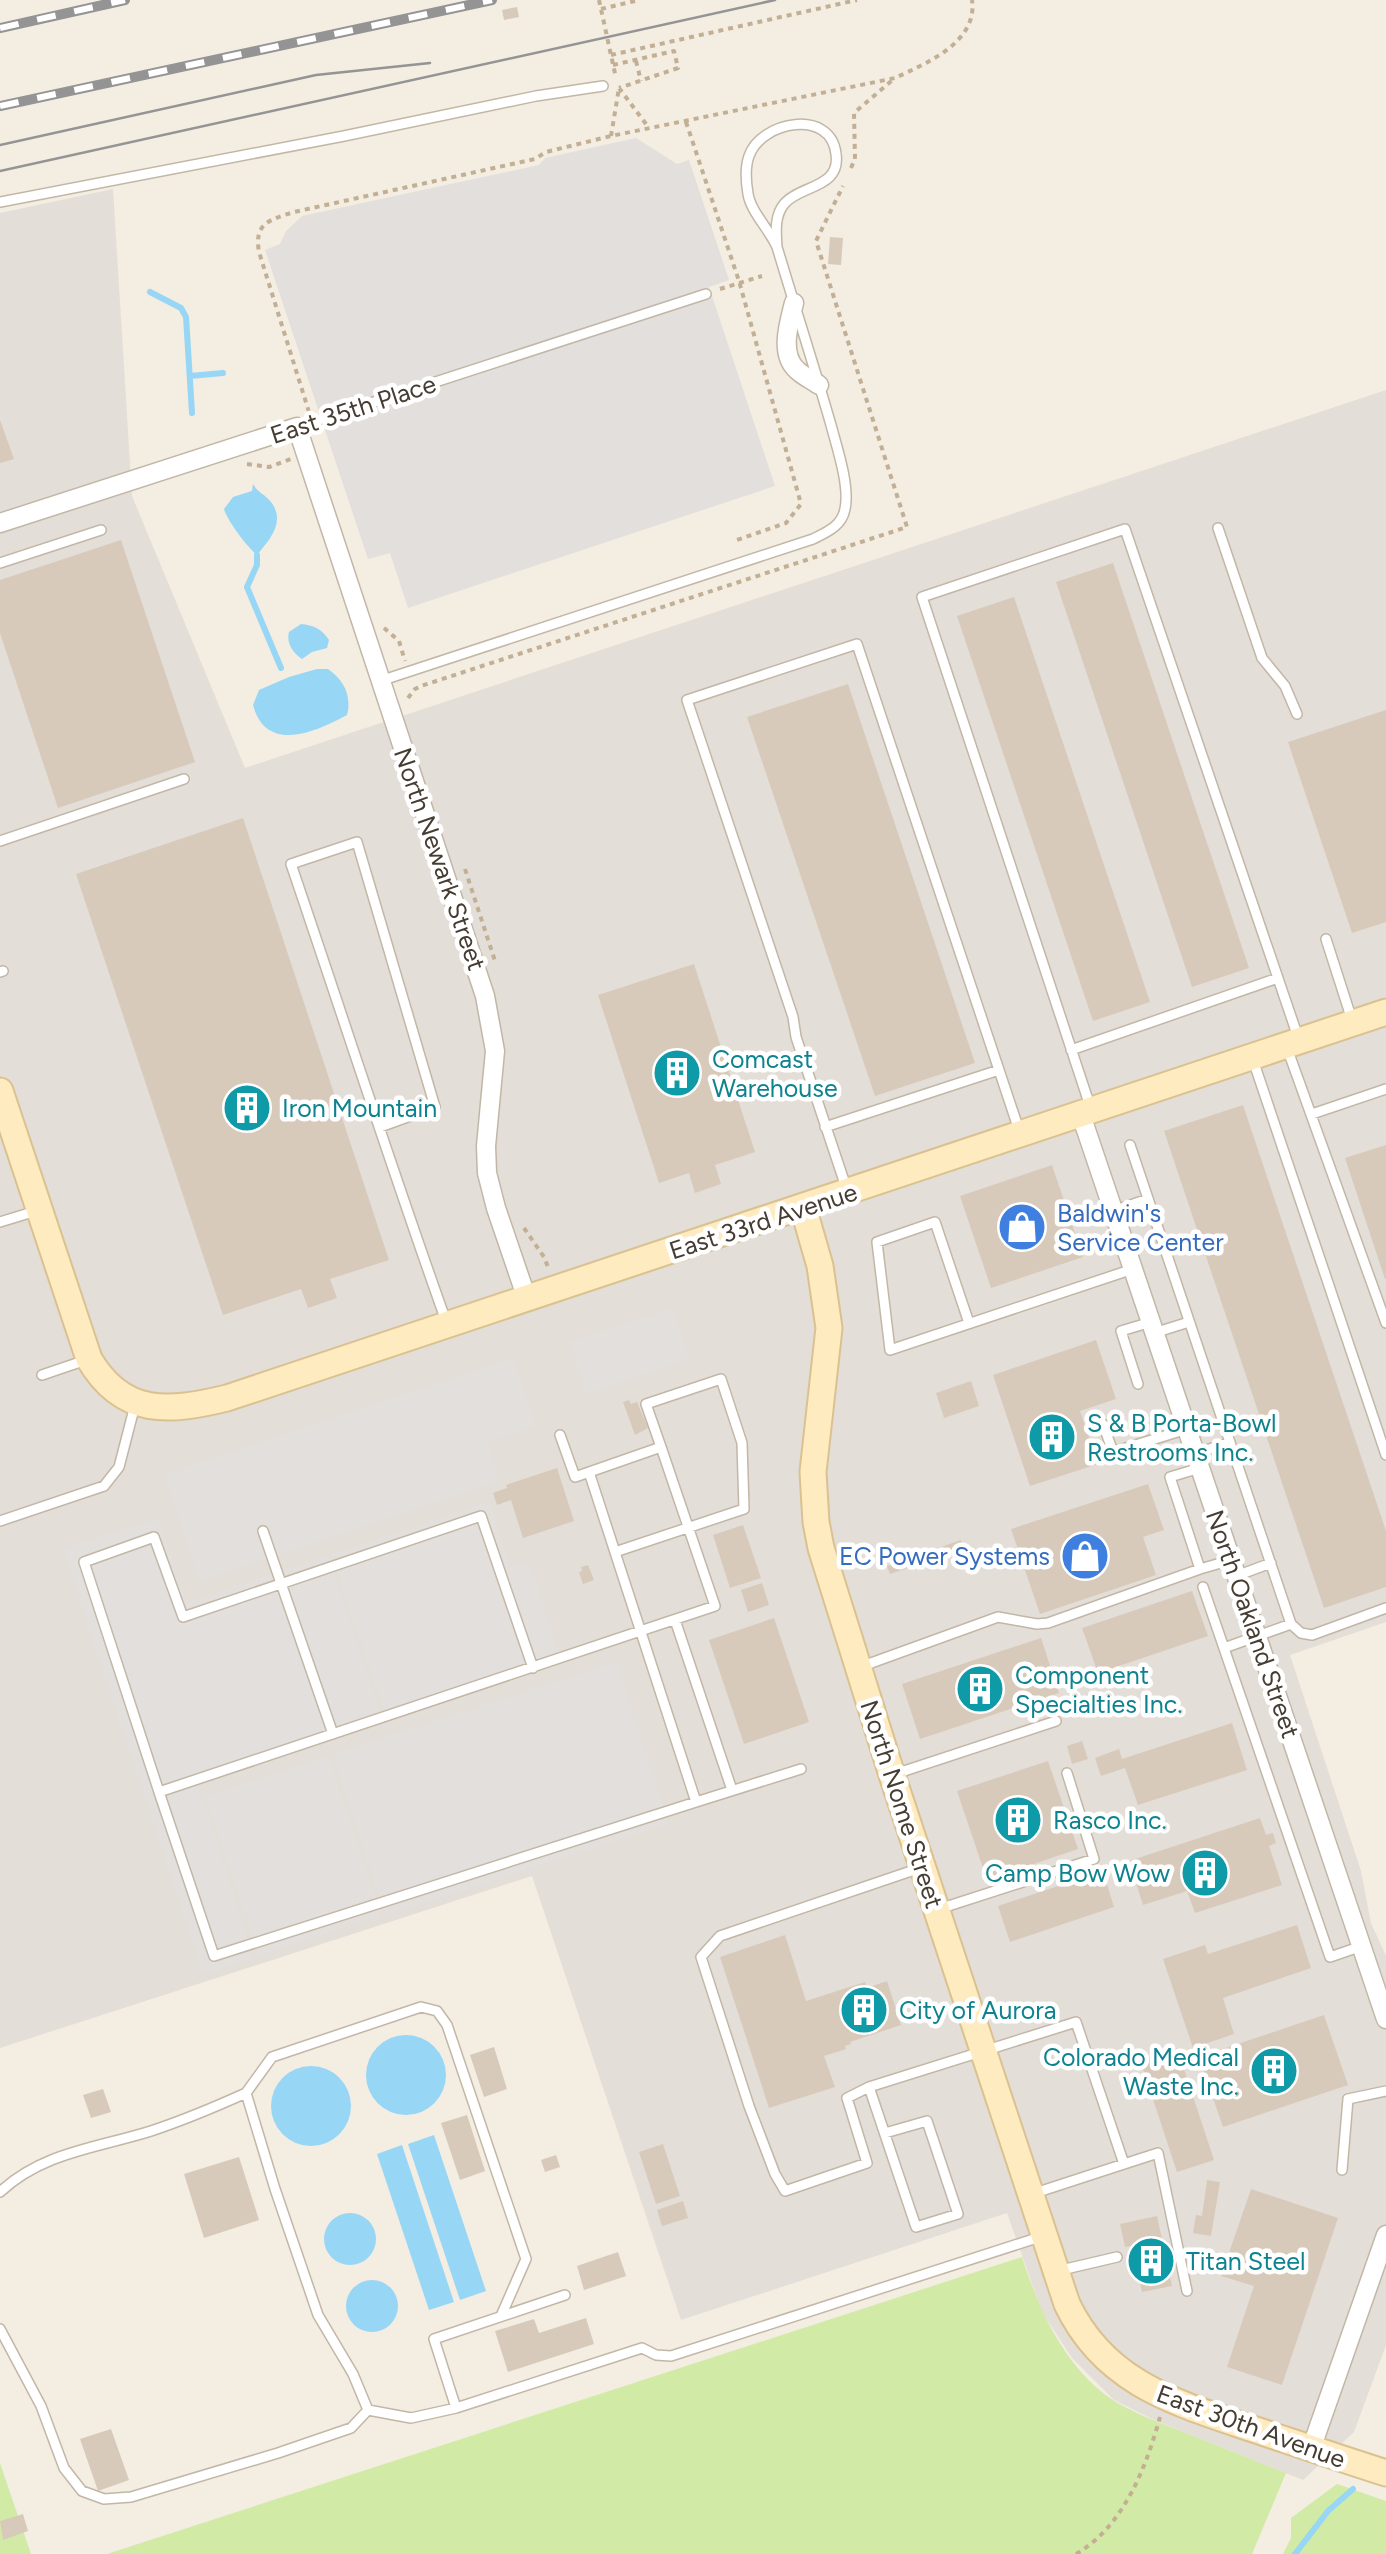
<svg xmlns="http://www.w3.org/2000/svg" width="1386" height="2554" font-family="Figtree,sans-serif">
<rect width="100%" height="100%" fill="#f3ede2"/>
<!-- industrial -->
<path fill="#e4ded8" d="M113,189l19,307 113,272 1141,-378v1232l-96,33 71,216 10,52 15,33v389l-32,87 -51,48 -149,-60 -40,-20 -42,-42 -30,-46 -35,-99 -326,107 -149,-444 -532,172v-1835z"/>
<!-- green -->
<path fill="#d1eba7" d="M1022,2257c17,53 44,114 94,145 22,13 47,22 70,31 33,13 67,27 100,40l-34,81h-1145z
M0,2463l31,91h-31z
M1337,2484l49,17v53h-103l8,-16v-20z"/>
<!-- parking -->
<path fill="#e3dfdc" d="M636,138l41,26 12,-4 40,120 -20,7 66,199 -367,122 -18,-55 -22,6 -103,-309 15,-6 6,-13 16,-15 237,-51 6,-7z
M672,1309l17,50 -102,34 -17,-51z
M513,1359l23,67 -49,17 12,38 -300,100 -34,-106z
M489,1501l21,66 19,-5 30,91 -175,57 -53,-156z
M158,1518l28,84 142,-47 51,156 -46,23 -59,20 -80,19 60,185 -50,16 -141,-425z
M616,1662l53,162 -283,91 -53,-160z
M328,1757l53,159 -122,40 -53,-159z"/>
<!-- water -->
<path fill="#98d6f6" d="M253,484c5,9 12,10 18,18 15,20 -1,37 -14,53 -10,-8 -30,-35 -33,-46l9,-12 19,-6z
M301,624c12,1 21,5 28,16l-2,8 -15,4 -10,7c-9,-6 -16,-16 -13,-27z
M317,669h11c16,11 24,27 19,46 -31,17 -81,39 -94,-10l6,-15 30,-13z
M366 2075a40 40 0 1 1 80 0a40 40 0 1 1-80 0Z
M271 2106a40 40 0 1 1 80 0a40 40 0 1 1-80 0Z
M434,2135l52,156 -26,9 -52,-156z
M402,2145l52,157 -25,8 -52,-156z
M324 2239a26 26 0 1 1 52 0a26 26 0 1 1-52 0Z
M346 2306a26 26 0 1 1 52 0a26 26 0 1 1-52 0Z"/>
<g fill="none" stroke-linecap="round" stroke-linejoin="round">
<!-- stream -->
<path stroke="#98d6f6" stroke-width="6" d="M150,292l31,16 5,9 6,96
M190,376l33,-3
M257,555v10l-10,22 34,81
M1295,2554l33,-43 25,-22"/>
</g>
<!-- building -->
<path fill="#d8caba" d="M517,7l2,10 -15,3 -2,-10z
M830,237l13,1 -2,27 -13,-1z
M0,420l14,39 -14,4z
M121,540l74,222 -137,46 -58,-175v-53z
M1113,563l136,405 -57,19 -136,-405z
M1014,597l136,405 -57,19 -136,-405z
M848,684l127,379 -100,33 -128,-379z
M1386,710v212l-34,11 -64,-191z
M243,818l146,442 -59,19 7,19 -29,10 -7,-19 -78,26 -147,-441z
M694,964l61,188 -40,13 6,19 -26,9 -6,-20 -30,10 -61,-188z
M1243,1105l143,426v56l-62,21 -160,-477z
M1386,1145v134h-1l-40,-121z
M1052,1165l31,92 -92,31 -31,-92z
M1096,1340l20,59 -36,12 18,53 -68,22 -37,-111z
M971,1381l8,25 -35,12 -8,-25z
M629,1400l2,4 6,-2 11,26 -13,7 -12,-33z
M557,1468l17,53 -51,17 -12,-38 -14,5 -4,-12 14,-5 -1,-3z
M1148,1484l16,46 -21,7 13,38 -116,39 -29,-85z
M743,1525l18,53 -31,10 -17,-53z
M961,1540l3,9 -74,25 -3,-8z
M588,1565l6,15 -11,4 -4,-12 3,-1 -1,-4z
M762,1583l7,22 -21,7 -7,-22z
M1192,1591l16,45 -110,37 -16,-45z
M774,1618l35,104 -65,22 -35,-104z
M1041,1638l18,55 -139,46 -18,-55z
M1232,1723l15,47 -109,35 -13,-37 -24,8 -6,-18 24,-9 3,10z
M1082,1741l6,18 -16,5 -5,-18z
M1048,1761l30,88 -91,31 -30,-89z
M1260,1818l6,17 7,-2 3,10 -7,3 13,39 -87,28 -8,-22 -44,14 -14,-44z
M1103,1871l11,36 -104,35 -12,-36z
M1297,1925l14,43 -88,30 11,36 -41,14 -30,-89 42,-14 3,9z
M785,1935l21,66 59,-19 2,6 20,-7 14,44 -51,17 1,2 -6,2 1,3 -22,7 11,31 -66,21 -49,-151z
M1324,2015l24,70 -125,42 -24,-70z
M494,2047l13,42 -23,8 -14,-42z
M1177,2048l37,112 -37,12 -37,-112z
M103,2089l8,23 -20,6 -8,-23z
M467,2115l18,56 -25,9 -19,-57z
M663,2144l17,52 -24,8 -17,-52z
M556,2155l4,12 -15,5 -4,-12z
M239,2157l20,63 -55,18 -20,-64z
M1207,2180l13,2 -9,54 -18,-3 3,-18 6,1z
M1251,2189l87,29 -56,167 -55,-18 27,-81 -33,-10z
M683,2201l5,17 -26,8 -5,-16z
M1157,2216l15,70 -30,6 -10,-46 -7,1 -5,-23z
M618,2252l8,24 -42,14 -7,-24z
M586,2318l8,26 -86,28 -13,-41 39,-12 5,14z
M111,2429l18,51 -31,11 -18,-52z
M23,2514l5,17 -25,9 -3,-19z"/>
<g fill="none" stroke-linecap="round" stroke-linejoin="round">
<!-- lane casing -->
<g stroke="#c2b7a7" stroke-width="12">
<path id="lane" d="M0,202l344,-66 192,-40 67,-10
M297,427l409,-133
M1218,528l44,130 23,28 12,28
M0,563l101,-33
M380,681l433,-142c14,-7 29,-13 32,-30 5,-23 -8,-61 -14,-84 -17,-59 -36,-118 -54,-178 -8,-18 -26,-35 -29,-53 -2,-12 -3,-27 1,-38 12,-35 82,-48 87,-2 5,34 -35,31 -51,49 -11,12 -9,30 -8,44
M0,841l184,-62
M1326,939l26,81
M0,972l3,-1
M1287,1048l99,275
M1071,1050l207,-72
M1253,1060l133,395
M1091,1109l-169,-512 203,-68 173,508
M1312,1114l74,-25
M380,1127l55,-20 -78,-265 -66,22c52,153 101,306 155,457
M825,1127l174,-57
M1130,1145l161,479
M847,1190l-51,-153 -3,-20 -106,-317 170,-56 163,489
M1113,1211l35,-12
M0,1222l36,-11
M969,1323l-34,-101 -58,20 13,108 243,-81
M1154,1333l35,-11
M42,1375l44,-15
M1138,1384l-17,-53 30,-9
M1103,1424l10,28 74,-23
M560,1435l15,42 86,-30 -15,-43 75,-25 21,64 2,66 -129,43
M1195,1454l35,-12
M1200,1468l-30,9 30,92
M589,1472l107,330 105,-33
M0,1521l104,-35 15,-19 16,-62
M263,1531l70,203
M1236,1576l35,-13
M1203,1587l127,370 32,-11
M675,1620l57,170
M1224,1648l67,-24 10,9 11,2 74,-27
M860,1667l138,-50 39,7 11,-1 152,-54 31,-9
M533,1668l-52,-152 -298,101 -29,-80 -70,25 75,230 556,-186 -54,-159
M895,1774l161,-53
M159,1792l55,164 482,-154
M939,1909l155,-50 -27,-86
M869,2087l-22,11 20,65 -82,28 -10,-17 -26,-68 -48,-149 19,-21 200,-68
M246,2093l26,-36 149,-50 16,4 10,14 79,234 -25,57
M885,2133l42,-12 31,93 -42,13 -47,-140 207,-65 48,142 -92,30
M1124,2164l34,-11 29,138
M1342,2170l6,-71 38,-8
M0,2192c43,-40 97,-44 151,-61 33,-11 64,-24 95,-38l29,96 43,126 35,59 15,36 43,8 45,-10
M1057,2271l60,-14
M565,2295l-131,44 22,69 186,-60 14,7 15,1 369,-119
M0,2329l41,77 23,62 18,23 22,8 27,-2 147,-44 73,-25 17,-18"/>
</g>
<!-- street casing -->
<g stroke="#c2b7a7" stroke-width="21">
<path id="street" d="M794,303c-5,20 -15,51 3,67 6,6 15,10 22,15
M0,523l297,-96 188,569 10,55 -9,95 1,27 9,35 31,91
M1081,1115l305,904
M1311,2449l75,-214"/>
</g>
<!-- secondary casing -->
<g stroke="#dac190" stroke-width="29">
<path id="secondary" d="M0,1091l89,268c34,58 80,53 138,39l1159,-386
M803,1207l17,59 9,62 -16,144 3,50 5,26 71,227 175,529c38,80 110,99 186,125 45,15 89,30 133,44"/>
</g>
<!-- path -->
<path stroke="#c2af94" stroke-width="4" stroke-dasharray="5 5" stroke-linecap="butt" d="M599,0l17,78
M601,9l38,-9
M611,55l246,-55
M636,61l5,20
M613,65l61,-14 4,17 -59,20
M619,88l30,40
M686,122l53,159 62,223 -15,19 -52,18
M611,136l8,-48
M851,168l4,-9 -1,-46 41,-35
M720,289l42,-13
M309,412l-50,-160c-5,-29 10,-32 35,-40l241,-53 11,-7 65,-16 284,-58c32,-15 83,-36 77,-78
M247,464l22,3 22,-8
M384,628l15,13 6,20
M408,698l7,-9 6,-3 486,-159 -91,-286 27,-55
M465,869l31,95
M524,1228l20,29 4,10
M1076,2554c47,-27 70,-86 84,-137"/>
<!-- lane -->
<use href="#lane" stroke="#fff" stroke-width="9"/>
<!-- street -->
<use href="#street" stroke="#fff" stroke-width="18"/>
<!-- secondary -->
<use href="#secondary" stroke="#ffebc0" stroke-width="25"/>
<!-- tram -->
<path stroke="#949494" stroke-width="2.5" d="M0,145l316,-70 114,-12
M0,171l775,-171"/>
<!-- rail casing -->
<g stroke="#949494" stroke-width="10">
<path id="rail" d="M0,28l125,-28
M0,106l492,-106"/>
</g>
<!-- rail -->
<use href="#rail" stroke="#fff" stroke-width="6" stroke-dasharray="19" stroke-linecap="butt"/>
</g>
<!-- icons -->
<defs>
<g id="building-disc" transform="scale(2.5)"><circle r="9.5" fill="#0f9aa8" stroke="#fff"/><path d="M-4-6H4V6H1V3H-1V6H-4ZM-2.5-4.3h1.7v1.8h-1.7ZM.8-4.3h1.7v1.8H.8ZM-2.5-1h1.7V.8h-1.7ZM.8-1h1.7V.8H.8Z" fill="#fff"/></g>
<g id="shop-disc" transform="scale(2.5)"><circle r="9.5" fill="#3f7fe0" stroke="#fff"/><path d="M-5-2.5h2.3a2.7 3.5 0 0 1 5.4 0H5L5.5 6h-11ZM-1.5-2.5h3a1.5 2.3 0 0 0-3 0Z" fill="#fff"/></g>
</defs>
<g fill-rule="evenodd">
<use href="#building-disc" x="677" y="1073"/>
<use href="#building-disc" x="247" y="1108"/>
<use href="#shop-disc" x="1022" y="1227"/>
<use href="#building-disc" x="1052" y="1437"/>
<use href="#shop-disc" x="1085" y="1556"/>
<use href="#building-disc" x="980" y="1689"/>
<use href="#building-disc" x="1018" y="1820"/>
<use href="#building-disc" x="1205" y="1873"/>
<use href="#building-disc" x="864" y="2010"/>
<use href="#building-disc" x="1274" y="2071"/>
<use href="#building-disc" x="1151" y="2261"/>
</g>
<g text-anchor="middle" stroke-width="9" stroke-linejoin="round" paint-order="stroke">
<!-- street labels -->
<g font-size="25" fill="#453c32" stroke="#fff">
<text transform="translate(353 409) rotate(-18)" y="9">East 35th Place</text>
<text transform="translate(440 859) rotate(71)" y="9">North Newark Street</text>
<text transform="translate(763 1221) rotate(-18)" y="9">East 33rd Avenue</text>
<text transform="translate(1253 1624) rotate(71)" y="9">North Oakland Street</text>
<text transform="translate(902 1804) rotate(72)" y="9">North Nome Street</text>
<text transform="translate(1251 2426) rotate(20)" y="9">East 30th Avenue</text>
</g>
<!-- culture labels -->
<g font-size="25" fill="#0d838f" stroke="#fff" text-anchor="start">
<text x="712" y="1068">Comcast<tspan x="712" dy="29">Warehouse</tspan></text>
<text x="282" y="1117">Iron Mountain</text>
<text x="1087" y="1432">S &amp; B Porta-Bowl<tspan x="1087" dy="29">Restrooms Inc.</tspan></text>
<text x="1015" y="1684">Component<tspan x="1015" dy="29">Specialties Inc.</tspan></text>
<text x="1053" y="1829">Rasco Inc.</text>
<text x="1170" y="1882" text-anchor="end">Camp Bow Wow</text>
<text x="899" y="2019">City of Aurora</text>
<text x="1239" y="2066" text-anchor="end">Colorado Medical<tspan x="1239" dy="29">Waste Inc.</tspan></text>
<text x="1186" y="2270">Titan Steel</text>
</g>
<!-- shop labels -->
<g font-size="25" fill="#366cbe" stroke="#fff" text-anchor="start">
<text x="1057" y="1222">Baldwin's<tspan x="1057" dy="29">Service Center</tspan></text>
<text x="1050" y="1565" text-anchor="end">EC Power Systems</text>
</g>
</g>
</svg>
